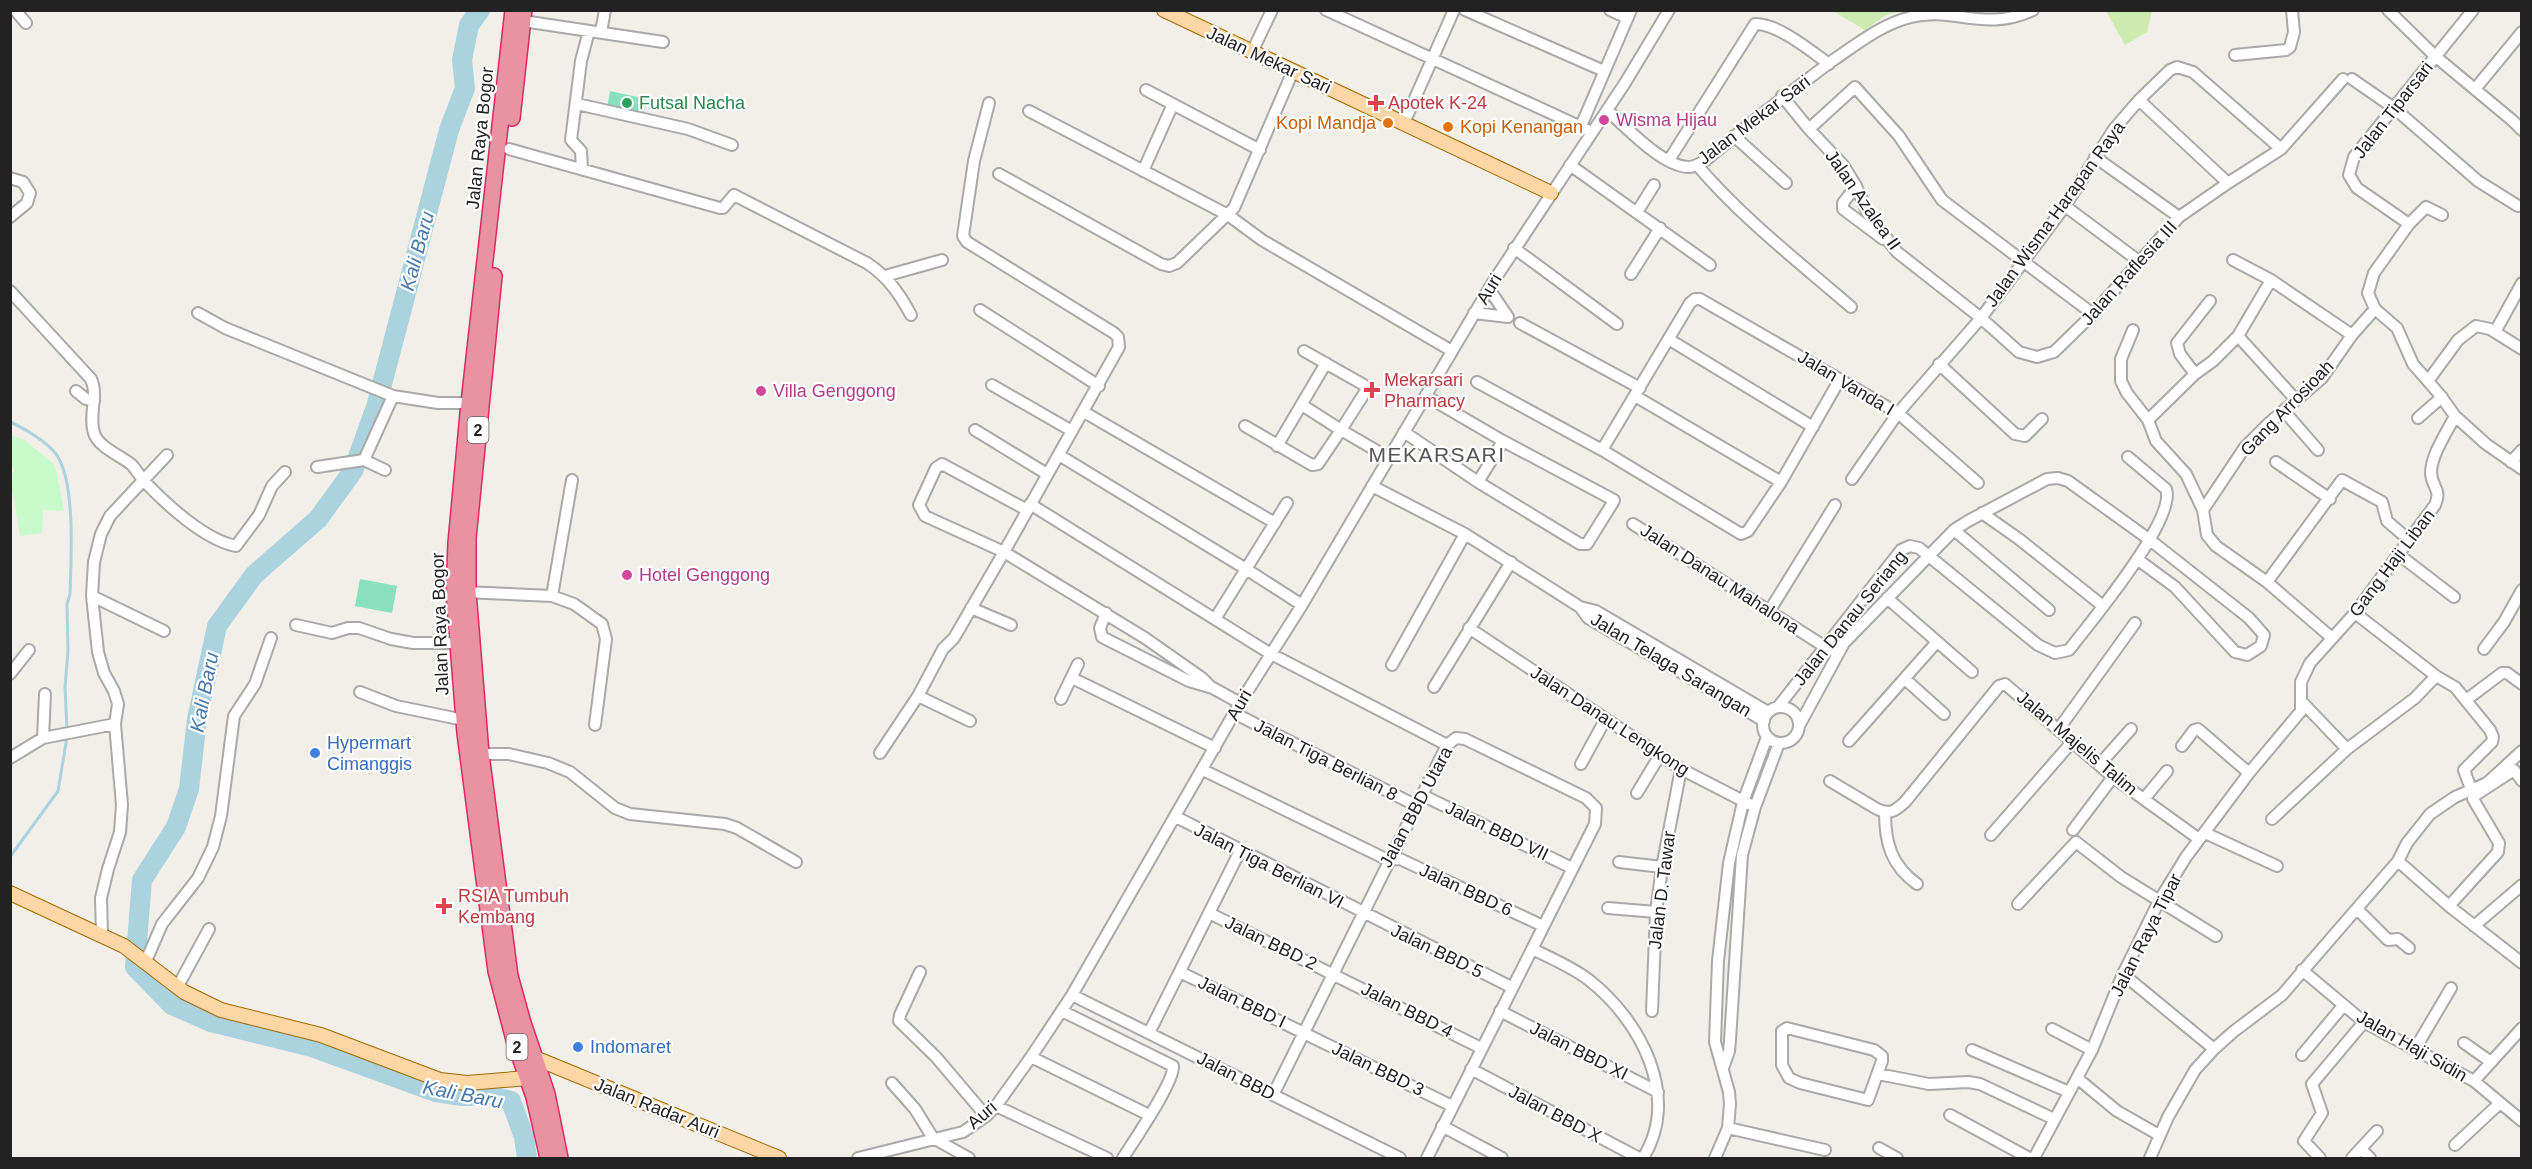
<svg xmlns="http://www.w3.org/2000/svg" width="2532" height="1169" font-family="Arial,sans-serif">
<rect width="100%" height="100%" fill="#f2efe9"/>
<!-- grass -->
<path fill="#cdebb0" d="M1833,11h69l-16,4 -21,15z
M2106,11h46l-5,21 -22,13z"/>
<!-- park -->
<path fill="#c8facc" d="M11,435l12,4 32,26 9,46 -21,-1 -1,23 -22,3 -7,-42 -2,-1v-16l3,-7 -3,-8z"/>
<!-- pitch -->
<path fill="#88e0be" d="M610,91l37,8 -4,17 -36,-8z
M360,579l37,7 -5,27 -37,-7z"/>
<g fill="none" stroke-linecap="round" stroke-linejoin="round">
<!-- stream -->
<path stroke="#aad3df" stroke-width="3" d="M10,422c14,6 37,20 46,32 20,27 15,106 14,140l-3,10 1,47 -3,36 2,43
M10,857l48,-66 9,-54"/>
<!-- river -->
<path stroke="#aad3df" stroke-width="20" d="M480,10l-11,15 -7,35 3,28 -16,42 -73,277 -23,64 -35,48 -64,56 -37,51 -20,93 -8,70 -13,38 -34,53 -7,87 37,38 39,17 101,25 124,45 26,4h29l20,5 13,36 3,21"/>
<!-- minor casing -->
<g stroke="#a9a9a9" stroke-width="14">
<path id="minor" d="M15,10l11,13
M1326,10l266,122
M1465,10l139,61
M1610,10l17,8
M2388,10l47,46 78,65 9,9
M2473,10l-119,147 -5,18 8,13 52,36 -35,49 -6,20 7,16 22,19 16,36 27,31 15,21 31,28 36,25
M523,21l140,21
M601,32l4,-22
M1252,52l20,-42
M2235,55l51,-5 4,-3 4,-15 -2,-22
M2352,79l42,29 84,73 40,25
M2475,89l47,-57
M1146,90l114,60
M1782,96l27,33 34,36 13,21 12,28 29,38 84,66 38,34 18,5 17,-5 39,-38 86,-97 49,-34 53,-34 62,-70
M2139,100l89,83
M577,104l111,25 44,16
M1607,110c19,17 55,56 81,57 8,0 12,-4 18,-7 41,-35 83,-67 126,-99 25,-17 50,-37 79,-44 42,-11 73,16 122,-7
M1029,111l199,104 34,25 190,111
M1404,123l50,-113
M1581,126l50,-116
M1809,129l46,-42 44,49 43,64 151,114
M1734,136l52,47
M509,149l211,59h3l11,-13 133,68c21,14 32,30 44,52
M2095,157l84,60
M1669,160l86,-136c22,-1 56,27 74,40
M1570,165l140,100
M1697,165c45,53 102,97 154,142
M582,169l-1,-18 -10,-11 10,-79 8,-30
M1143,171l30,-67
M999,174l162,90 8,2 8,-3 57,-55 59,-137
M10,178l13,4 7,11 -3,10 -17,14
M1856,186l-13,17v6l40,30
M2065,206l75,56
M1637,212l17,-27
M2409,224l17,-17 16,8
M1514,248l103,76
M1631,274l29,-46
M885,276l57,-16
M2271,280l81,55
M1489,289l19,28
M10,291l81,88c8,17 -3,36 3,54 4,14 27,23 38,32 5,6 9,13 14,18 21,22 59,57 90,63l23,-31 13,-29 13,-14
M980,310l119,76
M198,313l27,15 168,68 45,7h31
M1474,313l34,4
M1520,323l120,65
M2133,330l-12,29v22l6,12 21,27 8,21 30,33 17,36 4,25 9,11 51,36 65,56
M2495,332l27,-49
M2238,336l58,64
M1670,340l143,87
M1939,364l76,70 10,2 17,-17
M2195,374l-15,-20 -3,-11 33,-42
M2428,381l30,-41 18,-14 14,3 32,20
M1477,382l125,68 139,84 7,-3 33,-49 59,-103
M992,385l80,46
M76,391l10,8 8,2
M1635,396l146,86
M1302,405l39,25 26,-41 -3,-4 -60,-34
M2284,411l34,39
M1084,412l191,111
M2418,418l24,-21
M2148,420l47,-46 18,-13 25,-25 33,-56 -38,-20
M1245,426l67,39 6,-1 23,-34 48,28
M975,430l72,44
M1404,432l74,50 102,62h7l25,-40 2,-4 -4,-2 -107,-57 -77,-45
M1277,446l49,-83
M1602,450l88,-147 5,-4h5l198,114 80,70
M1059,455l187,114 56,36
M364,460l21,10
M2276,462l54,37
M2511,462l11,-12
M317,467l47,-7 29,-64
M1852,479l46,-66 83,-95 84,-112 49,-77 25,-29 31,-30 7,-3 16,5 88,77
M1478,482l25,-41
M1372,486l93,48 115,73 8,11 176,103
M1030,504l241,150 176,91
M1027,510l-85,-46 -6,4 -17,37 6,11 79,36 141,86 57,40 9,9 29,16
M2203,510l42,-63 24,-24 53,-45 30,-43 23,-26
M1982,513l37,26 84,67
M1633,524l197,126
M2398,554l56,43
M2267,582l75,-102 40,22 5,19 22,19
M463,592l89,4 22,8 28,20 4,15 -11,86
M92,596l72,35
M552,596l20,-116
M1887,598l85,74
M1580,607l16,4 172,101
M971,608l40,17
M1770,610l65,-105
M2049,610l-95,-80 14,-9 79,-42 11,-1 10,3 82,59 99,78 15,17 -3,11 -14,9 -12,-3 -60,-65 -38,-28
M1106,613l-6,15 2,9 87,44 20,6
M2355,613l81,63 19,11 35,43 3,7 -1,5 -28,28 7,19
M1215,619l72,-116
M296,625l36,8 16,-5h11l32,11 22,4h44
M1469,628l212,141 74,38
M2484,649l20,-27 18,-32
M1392,665l73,-131
M10,674l19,-24
M1072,678l143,70
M1905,679l39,35
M1434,687l77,-125
M360,692l36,14 68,14
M918,696l52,25
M1061,699l17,-35
M2466,700l36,-27h5l15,11
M2302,702l45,47
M1763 725a18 18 0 1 1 36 0a18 18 0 1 1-36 0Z
M1778,707l123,-157 9,-4 9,2 119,97 17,8 14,-3c21,-27 108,-131 97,-161l-38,-32
M1234,713l183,93
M1800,724l44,-81 110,-113
M2058,730l77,-107
M43,738l2,-44
M1849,741l87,-98
M2182,746l12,-16 4,-1 51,44
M880,753l38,-57 25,-47 11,-11 50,-86 115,-205 -1,-10 -4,-4 -147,-91 -4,-6 11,-75 15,-58
M481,754h28l39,9 22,9 45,36 15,6 95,10 12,4 59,34
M10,758l33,-20 72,-14
M1581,764l24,-44
M2099,765l32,-36
M1203,770l185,90 12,-1 143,67
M1830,781l47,28c13,6 18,2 28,-7l94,-116 6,-2 108,93 86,62
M1637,793l23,-38
M1422,795l150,73
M2144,799l23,-28
M1885,813c0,31 7,53 32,71
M1176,817l335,170
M2272,819l75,-70 68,-51 21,-22
M2073,830l40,-53
M2205,833l72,33
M1991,835l81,-93
M2398,861l51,45 73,57
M1619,862l43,5
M2018,904l58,-62 45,35 95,59
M2449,906l49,-54 1,-9 -26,-44 1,-3 40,-26 8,11
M1608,908l48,4
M2357,909l31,31 10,-1 11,9
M1209,913l272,135
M2474,926l48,-41
M102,934l-1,-36 7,-29 12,-37 2,-27 -7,-81 3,-20 -4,-13 -10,-18 -6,-21 -6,-56 2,-34 7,-28 9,-18 57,-61
M1532,949c19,9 40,18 57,31 52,41 92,117 54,178
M146,961l16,-37 36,-46 15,-31 8,-31 13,-100 21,-32 16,-46
M2302,970l62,52 110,59 48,40
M920,972l-20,43 -1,6 37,36 50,59
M1180,972l272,134
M2123,974l91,75
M178,986l31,-57
M1072,995l328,163
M1062,1011l111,55c2,15 -40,76 -50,92
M1500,1011l158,81
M1652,1011l4,-99 6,-45 19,-98
M1787,1028l87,22 8,6v5l-14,39 -68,-17 -11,-5 -7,-13v-34z
M2052,1029l40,21
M1149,1033l91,-182
M2464,1043l27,19
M2415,1049l36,-61
M1972,1050l97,42
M2302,1055l41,-49
M1031,1057l118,58
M1723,1068l6,-17 1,-11 12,-185 13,-48 24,-64
M1471,1069l168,89
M1878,1074l51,10 39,-2 12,2 74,35
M2077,1078l40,33 42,24
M2474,1081l48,-53
M892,1083l23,26 18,29 36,20
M1273,1095l174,-350 9,-7 9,1 121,59 10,10 -1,16 -168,334
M996,1106l111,52
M1950,1115l79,43
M1442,1126l60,32
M1728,1128l97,22
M2455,1145l45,-42
M1879,1148l18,10
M2361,1149l9,9
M858,1158l105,-26 23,-16 10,-10 35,-49 41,-62 168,-292 62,-98 191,-323 132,-199 44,-73
M1715,1158l13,-30 2,-24 -1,-12 -14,-50 3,-81 11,-98 14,-61 24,-65
M2034,1158l58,-108 31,-76 36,-73 27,-44 63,-84 52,-62v-29l9,-19 45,-50 80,-108c7,-16 -3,-17 -4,-32 0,-18 16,-41 24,-57
M2150,1158l18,-41 27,-47 19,-21 19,-17 49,-37 116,-134 9,-18 23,-29 25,-17 32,-14 35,-32
M2320,1158l-16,-17 18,-28 -10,-29 52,-62
M2352,1158l25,-27"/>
</g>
<!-- major casing -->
<g stroke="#a06b00" stroke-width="16">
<path id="major" d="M1164,10l387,183
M10,893l114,53 60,46 37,18 100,25 119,45 27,3 61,-5
M535,1058l244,100"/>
</g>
<!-- highway casing -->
<g stroke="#dc2a67" stroke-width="18">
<path id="highway" d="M513,10l-44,393 -13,140 -2,50 11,140 31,238 18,69 20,57 14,61
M512,118l12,-108
M494,276l-26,262v54l13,162 29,222 13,47 24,71 13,64"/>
</g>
<!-- minor -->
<use href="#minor" stroke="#fff" stroke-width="10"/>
<!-- major -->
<use href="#major" stroke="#fcd6a4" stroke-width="14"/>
<!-- highway -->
<use href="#highway" stroke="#e892a2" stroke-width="15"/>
</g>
<!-- markers -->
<circle fill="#2e9e5b" stroke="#fff" stroke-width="2" cx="627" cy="103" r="6"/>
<g fill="#e0444e" stroke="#fff" stroke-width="2">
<path d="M1373 94h6v6h6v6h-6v6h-6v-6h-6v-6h6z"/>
<path d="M1369 381h6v6h6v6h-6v6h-6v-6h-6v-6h6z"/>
<path d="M441 897h6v6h6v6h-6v6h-6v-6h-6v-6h6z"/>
</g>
<g fill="#d1479c" stroke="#fff" stroke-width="2">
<circle cx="1604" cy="120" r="6"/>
<circle cx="761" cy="391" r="6"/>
<circle cx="627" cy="575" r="6"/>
</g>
<g fill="#e8710a" stroke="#fff" stroke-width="2">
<circle cx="1388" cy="123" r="6"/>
<circle cx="1448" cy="127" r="6"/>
</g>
<g fill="#3f7fe0" stroke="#fff" stroke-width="2">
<circle cx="315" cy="753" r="6"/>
<circle cx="578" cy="1047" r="6"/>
</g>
<g text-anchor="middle" stroke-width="4.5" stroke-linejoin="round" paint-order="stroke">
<!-- shield labels -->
<g fill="#fff" stroke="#646464" stroke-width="1.5">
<rect x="467.5" y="417" width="21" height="26" rx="4.5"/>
<rect x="506.5" y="1034" width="21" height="26" rx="4.5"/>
</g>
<g font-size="16" font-weight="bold" fill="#222">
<text x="478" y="436">2</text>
<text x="517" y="1053">2</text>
</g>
<!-- street labels -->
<g font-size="18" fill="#222" stroke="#fff">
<text transform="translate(1269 60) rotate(25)" y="6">Jalan Mekar Sari</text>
<text transform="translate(2393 110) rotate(-52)" y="6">Jalan Tiparsari</text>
<text transform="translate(1754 120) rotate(-37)" y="6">Jalan Mekar Sari</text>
<text transform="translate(480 138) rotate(-84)" y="6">Jalan Raya Bogor</text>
<text transform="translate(1863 200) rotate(55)" y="6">Jalan Azalea II</text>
<text transform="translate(2055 214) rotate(-54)" y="6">Jalan Wisma Harapan Raya</text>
<text transform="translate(2129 273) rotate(-48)" y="6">Jalan Raflesia III</text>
<text transform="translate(1489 289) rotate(-59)" y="6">Auri</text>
<text transform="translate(1846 383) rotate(31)" y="6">Jalan Vanda I</text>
<text transform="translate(2287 408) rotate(-46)" y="6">Gang Arrosioah</text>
<text transform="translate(2392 563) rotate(-53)" y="6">Gang Haji Liban</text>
<text transform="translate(1720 579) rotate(33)" y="6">Jalan Danau Mahalona</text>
<text transform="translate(1850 618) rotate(-51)" y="6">Jalan Danau Seriang</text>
<text transform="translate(440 624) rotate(-92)" y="6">Jalan Raya Bogor</text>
<text transform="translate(1671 665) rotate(31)" y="6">Jalan Telaga Sarangan</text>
<text transform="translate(1239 705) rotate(-60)" y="6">Auri</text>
<text transform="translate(1610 721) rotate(33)" y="6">Jalan Danau Lengkong</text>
<text transform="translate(2077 743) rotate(40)" y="6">Jalan Majelis Talim</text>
<text transform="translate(1326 760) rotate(27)" y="6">Jalan Tiga Berlian 8</text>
<text transform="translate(1416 807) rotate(-62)" y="6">Jalan BBD Utara</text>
<text transform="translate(1497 831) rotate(26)" y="6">Jalan BBD VII</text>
<text transform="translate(1269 866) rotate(27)" y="6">Jalan Tiga Berlian VI</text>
<text transform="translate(1466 890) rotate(25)" y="6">Jalan BBD 6</text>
<text transform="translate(1662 890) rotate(-83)" y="6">Jalan D. Tawar</text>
<text transform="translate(2146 935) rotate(-63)" y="6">Jalan Raya Tipar</text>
<text transform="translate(1271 943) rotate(26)" y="6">Jalan BBD 2</text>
<text transform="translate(1437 951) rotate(26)" y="6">Jalan BBD 5</text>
<text transform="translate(1242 1002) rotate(26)" y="6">Jalan BBD I</text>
<text transform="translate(1407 1010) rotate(27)" y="6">Jalan BBD 4</text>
<text transform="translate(2412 1046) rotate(30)" y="6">Jalan Haji Sidin</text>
<text transform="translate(1579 1051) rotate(27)" y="6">Jalan BBD XI</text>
<text transform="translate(1378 1069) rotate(26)" y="6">Jalan BBD 3</text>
<text transform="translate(1236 1076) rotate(27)" y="6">Jalan BBD</text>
<text transform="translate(657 1108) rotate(22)" y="6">Jalan Radar Auri</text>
<text transform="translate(1555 1114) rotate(28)" y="6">Jalan BBD X</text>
<text transform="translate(982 1115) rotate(-41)" y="6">Auri</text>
</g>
<!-- leisure labels -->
<g font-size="18" fill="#27864d" stroke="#fff" text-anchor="start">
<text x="639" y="109">Futsal Nacha</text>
</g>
<!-- health labels -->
<g font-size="18" fill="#be3a42" stroke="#fff" text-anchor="start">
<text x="1388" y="109">Apotek K-24</text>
<text x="1384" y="386">Mekarsari<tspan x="1384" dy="21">Pharmacy</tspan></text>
<text x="458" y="902">RSIA Tumbuh<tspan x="458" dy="21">Kembang</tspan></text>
</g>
<!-- hotel labels -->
<g font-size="18" fill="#b23c85" stroke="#fff" text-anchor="start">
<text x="1616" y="126">Wisma Hijau</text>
<text x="773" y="397">Villa Genggong</text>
<text x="639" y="581">Hotel Genggong</text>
</g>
<!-- food labels -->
<g font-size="18" fill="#c56008" stroke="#fff" text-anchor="end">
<text x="1376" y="129">Kopi Mandja</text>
<text x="1460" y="133" text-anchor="start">Kopi Kenangan</text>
</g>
<!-- shop labels -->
<g font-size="18" fill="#366cbe" stroke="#fff" text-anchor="start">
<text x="327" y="749">Hypermart<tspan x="327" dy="21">Cimanggis</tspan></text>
<text x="590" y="1053">Indomaret</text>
</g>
<!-- water labels -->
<g font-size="20" font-style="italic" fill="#4a7aab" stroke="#fff">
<text transform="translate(417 251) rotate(-75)" y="7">Kali Baru</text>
<text transform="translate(204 692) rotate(-79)" y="7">Kali Baru</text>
<text transform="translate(463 1094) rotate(11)" y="7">Kali Baru</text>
</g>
<!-- quarter labels -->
<g font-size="21" letter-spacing="1.5" fill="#555" stroke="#fff">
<text x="1437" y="462">MEKARSARI</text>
</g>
</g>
<!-- border -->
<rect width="2532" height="1169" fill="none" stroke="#222222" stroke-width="24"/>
</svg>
